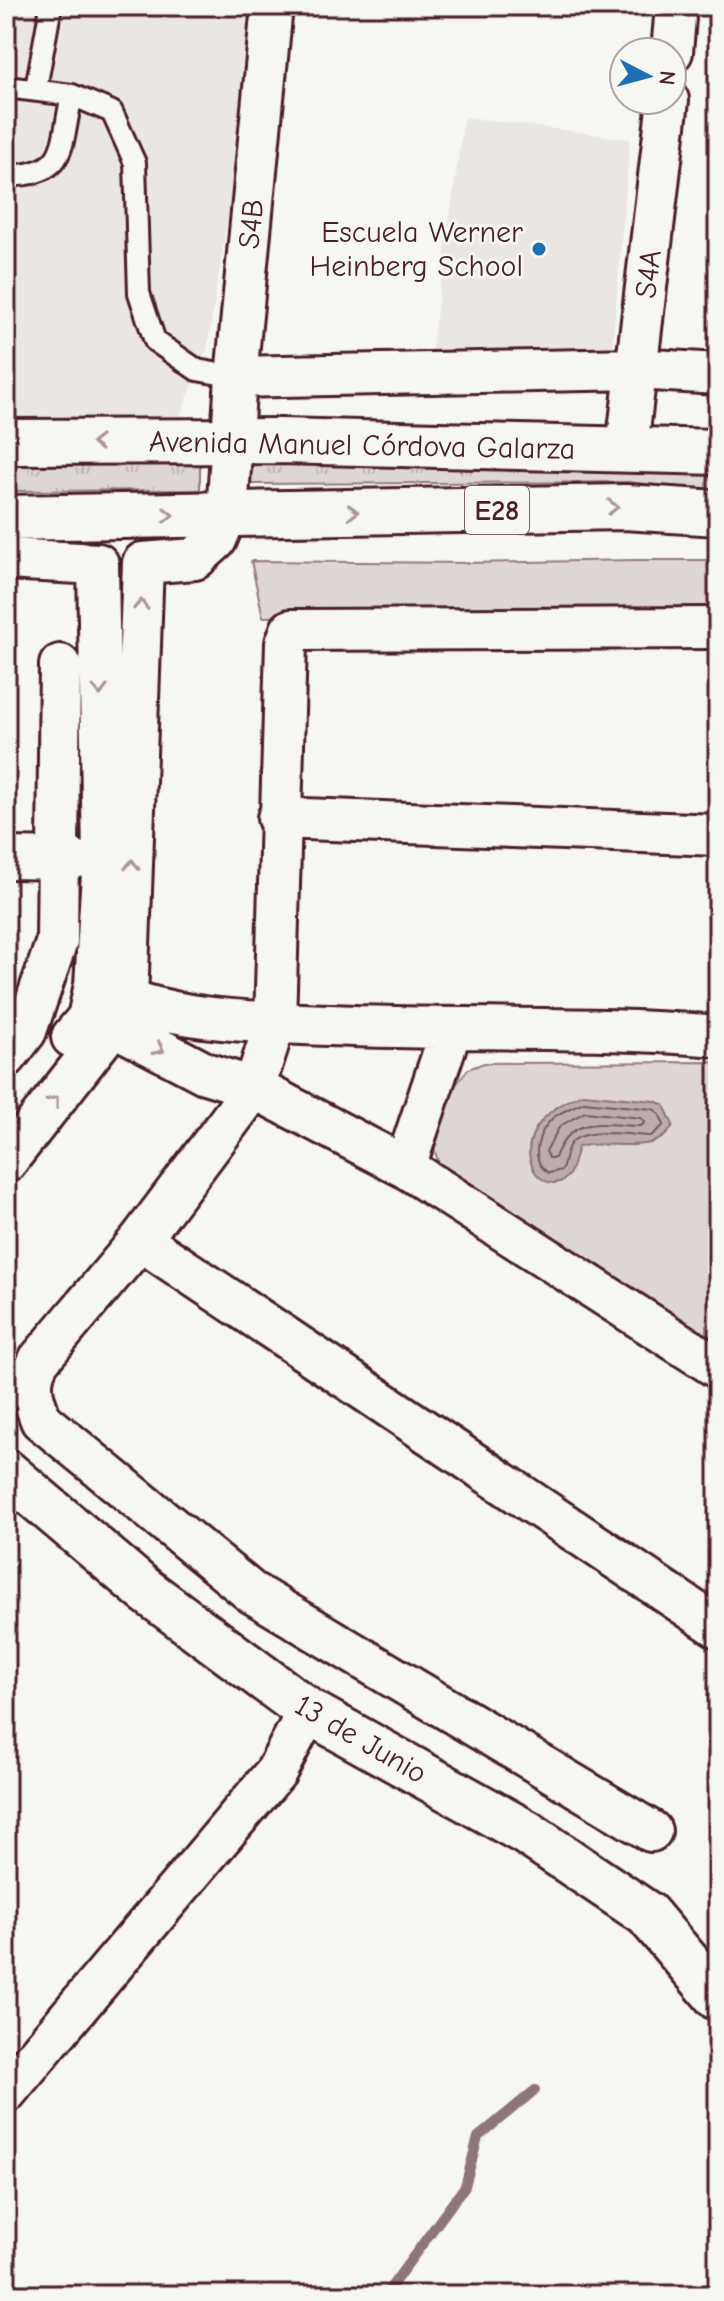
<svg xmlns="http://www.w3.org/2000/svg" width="724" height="2301" font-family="'Comic Neue',sans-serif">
<defs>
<pattern id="grass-tufts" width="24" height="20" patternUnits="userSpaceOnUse" patternTransform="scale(2)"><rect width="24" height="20" fill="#ddd6d5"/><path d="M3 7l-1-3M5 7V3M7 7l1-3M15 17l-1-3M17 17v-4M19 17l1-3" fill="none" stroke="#bfb7b7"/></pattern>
</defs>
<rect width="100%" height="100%" fill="#f6f6f2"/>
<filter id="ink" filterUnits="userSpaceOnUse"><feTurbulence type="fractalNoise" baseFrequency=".0125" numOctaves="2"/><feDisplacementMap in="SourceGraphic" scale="16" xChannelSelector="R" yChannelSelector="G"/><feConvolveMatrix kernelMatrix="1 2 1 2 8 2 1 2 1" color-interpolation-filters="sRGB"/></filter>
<g filter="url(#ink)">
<!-- built -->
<path fill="#e9e6e3" d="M6,6h249l-16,138 -32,205 -30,75 -171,3z
M464,117l166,22 -19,222 -180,-8z"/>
<!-- grass -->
<path fill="url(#grass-tufts)" stroke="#947a80" stroke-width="2" d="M248,452l470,12v27l-91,-9 -379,2z
M200,457v33l-194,1v-31z"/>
<!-- park -->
<path fill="#ddd6d5" stroke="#947a80" stroke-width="2" d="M635,560h83v52l-455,5 -12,-56 217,2z
M718,1062v274l-6,9 -272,-177 -6,-20 20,-61 14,-18 16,-6z"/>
<!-- water -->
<path fill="#bbadae" stroke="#8e747a" stroke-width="2" d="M583,1094l72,7 9,4 9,20c-16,33 -65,13 -95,22 -3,8 -5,23 -10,29 -27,30 -79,-45 15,-82z"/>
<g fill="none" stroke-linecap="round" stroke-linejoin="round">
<!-- shore -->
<path stroke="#77585f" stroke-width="2" d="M584,1102l69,7 6,4 5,12 -13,11c-20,-1 -60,-8 -77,4 -8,6 -9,21 -12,30l-13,3c-21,-12 -11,-43 5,-56 9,-6 20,-11 30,-15z
M585,1112l56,6 4,4 -4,4c-41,-1 -70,-12 -86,32h-6l-3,-7 14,-25z"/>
<!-- stream -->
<path stroke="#8e747a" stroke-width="10" d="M715,1914l3,-3
M385,2295l80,-109 13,-49 57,-47"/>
<!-- lane casing -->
<g stroke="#4a1f2b" stroke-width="26">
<path id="lane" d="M6,87l66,8c-12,53 -3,79 -66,81
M36,88l15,-82
M72,95l40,17 23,51 4,130 16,48 42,29 39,7"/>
</g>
<!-- street casing -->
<g stroke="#4a1f2b" stroke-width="46">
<path id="street" d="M672,52l4,-46
M236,377l400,-8 82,5
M627,448l41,-348
M6,559l92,5 5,294 -8,127 -7,33 -16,19
M278,818l440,17
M6,858l65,1
M103,989c68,33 152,33 226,36 130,6 260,0 389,11
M88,1018l25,7 92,48 49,15 151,79 313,201
M6,1057l20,-26 31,-90 3,-276
M6,1162l107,-137 14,-24 16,-438 52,-4 21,-19 11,-26 9,-137 36,-371
M405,1167l46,-137
M140,1240l578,387
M651,1831l-400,-239 -210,-172c-9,-23 -14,-38 -2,-60l101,-120 114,-152 21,-65 11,-380 5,-13 427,-2
M6,2092l270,-320 32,-61"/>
</g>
<!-- secondary casing -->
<g stroke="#4a1f2b" stroke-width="50">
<path id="secondary" d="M6,1472l139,118 163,121 219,122 120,81 71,84"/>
</g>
<!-- primary casing -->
<g stroke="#4a1f2b" stroke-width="50">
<path id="primary" d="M6,442l274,-1 438,11
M6,518l619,-11 93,6"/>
</g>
<!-- lane -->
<use href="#lane" stroke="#f6f6f2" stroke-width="20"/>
<!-- street -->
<use href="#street" stroke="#f6f6f2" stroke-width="40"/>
<!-- secondary -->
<use href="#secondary" stroke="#f6f6f2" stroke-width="44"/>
<!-- primary -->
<use href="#primary" stroke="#f6f6f2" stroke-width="44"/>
</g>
<!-- one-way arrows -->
<defs><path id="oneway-chevron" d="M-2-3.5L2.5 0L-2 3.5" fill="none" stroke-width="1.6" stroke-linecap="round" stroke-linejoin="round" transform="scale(2)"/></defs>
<g stroke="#a99598">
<use href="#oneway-chevron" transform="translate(97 443) rotate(-180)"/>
<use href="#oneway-chevron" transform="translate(613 507) rotate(-1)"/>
<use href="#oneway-chevron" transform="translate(353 512) rotate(-1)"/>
<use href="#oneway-chevron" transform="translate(168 515) rotate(-1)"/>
<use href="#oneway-chevron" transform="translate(141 605) rotate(-88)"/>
<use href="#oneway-chevron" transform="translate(100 690) rotate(89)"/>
<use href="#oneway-chevron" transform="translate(132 865) rotate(-88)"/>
<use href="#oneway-chevron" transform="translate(159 1049) rotate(27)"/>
<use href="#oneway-chevron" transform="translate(54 1101) rotate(-52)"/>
</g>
</g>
<!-- markers -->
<circle fill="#1f6fb2" stroke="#f6f6f2" stroke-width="3" cx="539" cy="249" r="8"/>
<g text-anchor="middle" stroke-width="6" stroke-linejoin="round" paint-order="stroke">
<!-- shield labels -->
<rect fill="#f6f6f2" stroke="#7e6067" stroke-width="2" x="465" y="486" width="64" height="48" rx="6"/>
<g font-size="28" font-weight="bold" fill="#4a1f2b">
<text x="497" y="520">E28</text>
</g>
<!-- street labels -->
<g font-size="30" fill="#4a1f2b" stroke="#f6f6f2">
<text transform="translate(251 224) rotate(-84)" y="10">S4B</text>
<text transform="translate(648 274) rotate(-83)" y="10">S4A</text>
<text transform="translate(362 445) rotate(1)" y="10">Avenida Manuel Córdova Galarza</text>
<text transform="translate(361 1739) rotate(30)" y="10">13 de Junio</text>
</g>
<!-- poi labels -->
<g font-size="30" fill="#4a1f2b" stroke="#f6f6f2" text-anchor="end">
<text x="523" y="242">Escuela Werner<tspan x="523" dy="34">Heinberg School</tspan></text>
</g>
</g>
<!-- margin -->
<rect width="724" height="2301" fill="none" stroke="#f6f6f2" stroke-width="32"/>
<rect x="16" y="16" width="692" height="2269" fill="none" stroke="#4a1f2b" stroke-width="3" filter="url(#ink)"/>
<!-- north arrow -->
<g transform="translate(648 76) rotate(96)"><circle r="38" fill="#f6f6f2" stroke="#b1a0a2" stroke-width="2"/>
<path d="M0-6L14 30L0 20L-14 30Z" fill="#1f6fb2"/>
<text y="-12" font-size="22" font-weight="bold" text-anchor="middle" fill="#4a1f2b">N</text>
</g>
</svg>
